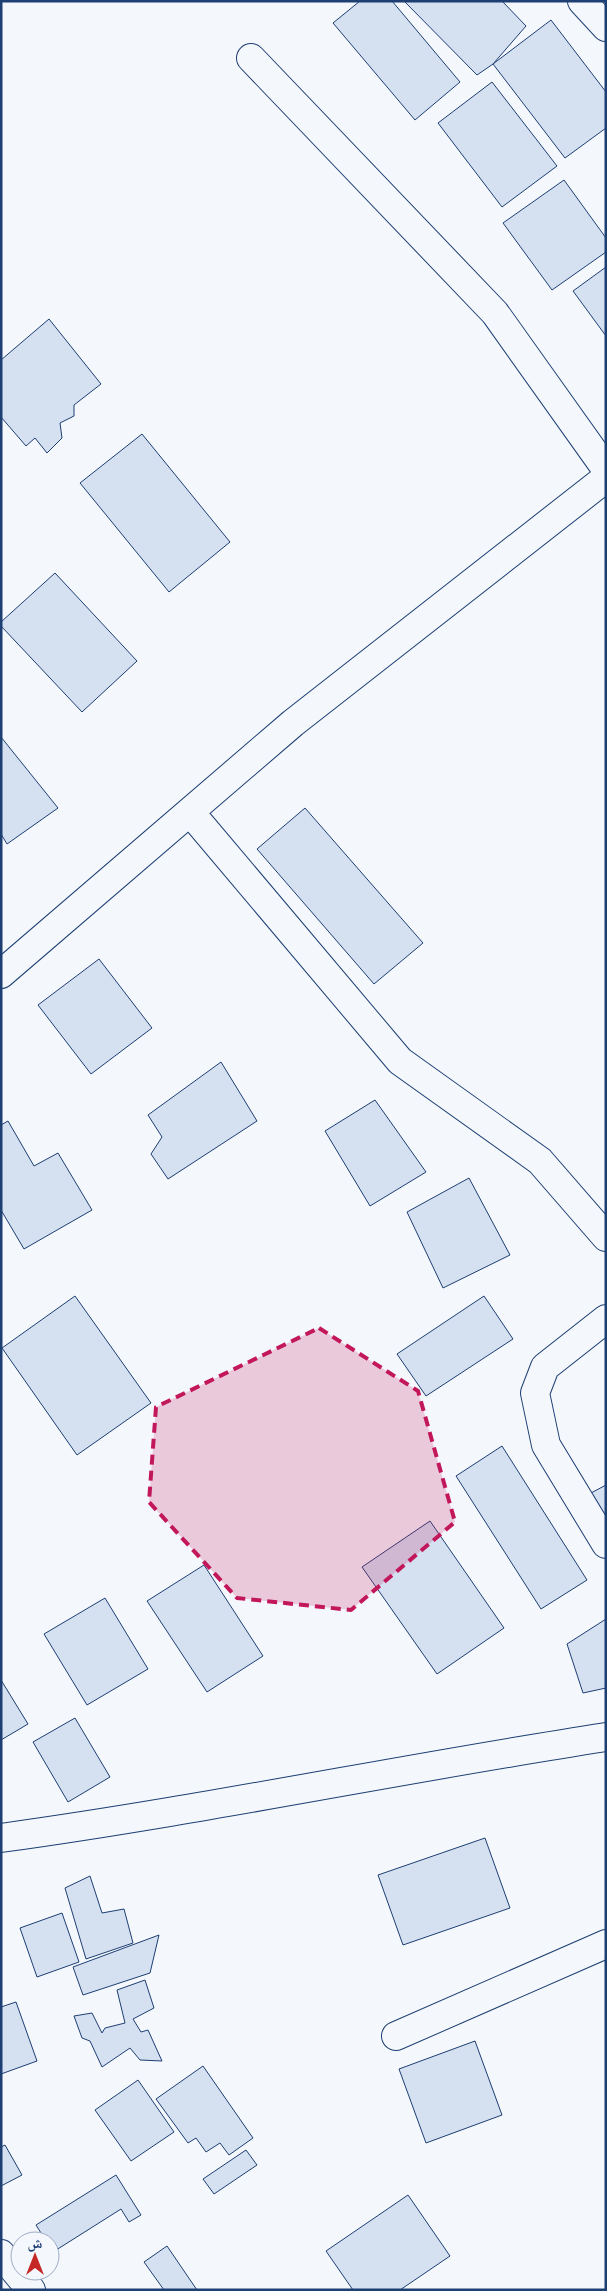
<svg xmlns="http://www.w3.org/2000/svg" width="607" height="2291" font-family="Raleway,'Noto Naskh Arabic',sans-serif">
<rect width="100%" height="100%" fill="#f4f7fb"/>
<!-- building -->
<path fill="#d5e0f0" stroke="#1d3f73" d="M360,1h32l68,81 -45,38 -82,-97z
M404,1h98l24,25 -33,38 -16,11z
M551,20l55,72v36l-41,30 -72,-94z
M492,82l65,84 -55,41 -64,-84z
M564,180l42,58v14l-54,38 -49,-67z
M606,267v69l-33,-45z
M49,319l52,65 -27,21v11l-14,7 2,15 -15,15 -12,-15 -9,8 -25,-29v-57z
M142,434l88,108 -61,50 -89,-109z
M55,573l82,88 -55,51 -81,-86v-4z
M1,737l57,71 -51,36 -6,-10z
M305,808l118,135 -49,41 -117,-135z
M99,959l53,69 -61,46 -53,-69z
M221,1062l36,59 -89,58 -17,-25 11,-17 -14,-22z
M375,1100l51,72 -56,34 -45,-75z
M8,1121l26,45 24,-13 34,57 -68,39 -23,-39v-85z
M469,1178l41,77 -67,33 -36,-76z
M75,1296l76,107 -74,52 -75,-107z
M484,1296l29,43 -87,57 -29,-42z
M502,1446l85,134 -46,29 -85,-133z
M606,1485v34l-15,-26z
M430,1521l74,107 -67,46 -75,-107z
M204,1565l59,91 -56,36 -60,-91z
M105,1598l43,71 -61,36 -43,-71z
M606,1619v69l-23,5 -16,-49z
M1,1680l27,44 -27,16z
M75,1718l35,59 -42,25 -35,-60z
M485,1838l25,70 -107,37 -25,-70z
M90,1876l12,37 22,-4 9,34 -47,16 -21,-71z
M62,1913l17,49 -42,15 -17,-49z
M159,1935l-9,38 -67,22 -10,-28z
M145,1980l9,28 -21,11 8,13 7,-2 14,31 -22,-1 -10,-12 -28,19 -12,-26 -8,-3 -8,-22 18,-3 10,20 3,-5 20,-5 -8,-33z
M16,2002l21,59 -36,13v-67z
M475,2041l27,74 -76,28 -27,-74z
M203,2066l50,72 -24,17 -9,-12 -14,9 -10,-14 -8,5 -32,-44z
M138,2080l36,52 -43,29 -36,-51z
M5,2145l17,30 -21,11v-39z
M246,2150l11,15 -43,29 -11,-15z
M116,2175l25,40 -12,7 -8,-13 -68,43 -3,-11h-4l-10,-16z
M408,2195l42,61 -50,34h-47l-27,-39z
M167,2246l30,44h-33l-20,-28z"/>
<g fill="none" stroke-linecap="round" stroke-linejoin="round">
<!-- street casing -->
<g stroke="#1d3f73" stroke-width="30">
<path id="street" d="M582,1l24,26
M251,58l244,255 111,156
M190,812l210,249 140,100 66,76
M1,974l292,-251 313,-245
M606,1319l-61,48 -10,26 11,52 60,99
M1,1838c203,-28 403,-70 605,-101
M396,2036l210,-92
M1,2254l30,36"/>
</g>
<!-- street -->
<use href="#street" stroke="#f4f7fb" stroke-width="28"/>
</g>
<!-- marked area -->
<path fill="#c2185b" fill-opacity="0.2" stroke="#c2185b" stroke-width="4" stroke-dasharray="10 6" stroke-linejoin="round" d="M319,1328l99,63 37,131 -104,88 -114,-12 -88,-96 7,-95z"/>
<!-- border -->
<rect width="607" height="2291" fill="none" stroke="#1d3f73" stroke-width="5"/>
<!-- north arrow -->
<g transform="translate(35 2256)"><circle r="24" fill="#f4f7fb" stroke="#9eadc5"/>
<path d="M0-4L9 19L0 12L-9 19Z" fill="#c62828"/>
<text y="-8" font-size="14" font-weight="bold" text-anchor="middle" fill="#1d3f73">ش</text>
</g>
</svg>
